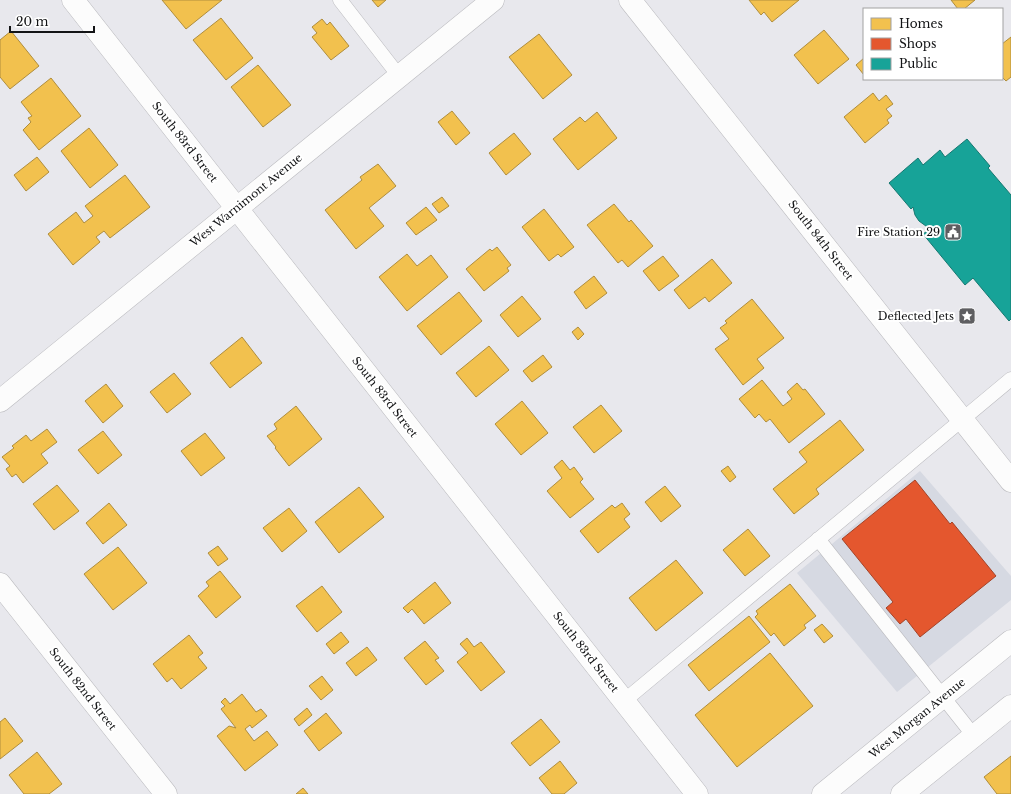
<svg xmlns="http://www.w3.org/2000/svg" width="1011" height="794" font-family="'Libre Baskerville',serif">
<rect width="100%" height="100%" fill="#e8e8ed"/>
<!-- built -->
<path fill="#d6d9e2" d="M920,471l91,105v24l-114,92 -100,-119z"/>
<!-- homes -->
<path fill="#f2c14e" stroke="#af8d3d" d="M162,0h60l-36,29z
M372,0h14l-8,7z
M749,0h50l-27,22 -8,-10 -3,3z
M951,0h24l-11,9h-6z
M221,18l32,40 -27,22 -33,-40z
M322,19l5,6 3,-3 19,24 -18,14 -19,-23 5,-4 -5,-6z
M824,30l25,29 -31,25 -24,-29z
M11,31l28,35 -29,23 -10,-12v-37z
M539,34l33,41 -29,24 -34,-42z
M1011,37v40l-5,4 -4,-4v-33z
M864,58v17l-8,-10z
M258,65l33,40 -28,22 -32,-40z
M51,78l30,38 -42,34 -16,-20 8,-8 -3,-4 4,-2 -11,-14z
M873,93l6,8 7,-6 7,9 -7,5 6,7 -5,4 2,3 -24,20 -21,-26z
M452,111l18,22 -14,12 -18,-23z
M597,112l20,26 -39,32 -25,-31 27,-22 5,5z
M89,128l29,37 -28,23 -29,-37z
M514,133l17,21 -25,21 -17,-22z
M37,157l12,15 -23,19 -12,-16z
M378,164l18,22 -27,22 15,18 -28,23 -31,-39 37,-30 -2,-3z
M125,175l25,32 -40,31 -6,-7 -8,6 4,5 -27,23 -25,-31 28,-22 8,11 9,-7 -8,-10z
M442,197l7,9 -10,7 -7,-9z
M614,204l15,18 2,-2 22,26 -25,21 -6,-7 -4,3 -31,-38z
M426,207l11,13 -21,15 -10,-12z
M544,209l30,38 -13,10 -3,-3 -9,7 -27,-34z
M497,247l14,18 -4,3 2,3 -25,20 -18,-22 24,-20 2,2z
M407,254l10,12 14,-11 17,22 -41,34 -28,-34z
M663,256l16,20 -20,15 -16,-20z
M712,259l20,24 -23,19 -4,-5 -16,12 -15,-19z
M594,276l13,17 -21,16 -12,-17z
M459,292l23,29 -41,34 -24,-29z
M522,296l19,23 -23,18 -18,-22z
M752,299l32,39 -27,21 7,9 -21,17 -28,-36 14,-10 -9,-11 7,-5 -2,-2z
M578,327l6,7 -6,6 -6,-8z
M242,337l20,26 -32,25 -20,-25z
M489,346l20,24 -33,27 -20,-24z
M543,355l9,12 -20,15 -9,-11z
M174,373l17,21 -24,19 -17,-21z
M762,380l21,26 9,-7 -5,-7 10,-9 6,7 2,-1 20,25 -36,29 -19,-24 -4,3 -7,-8 -4,4 -16,-19z
M106,384l17,22 -20,17 -18,-22z
M522,401l26,32 -27,22 -26,-31z
M601,405l21,26 -28,22 -21,-26z
M296,406l26,33 -33,27 -14,-18 1,-1 -9,-11 10,-7 -3,-5z
M840,420l24,30 -48,39 3,5 -25,20 -21,-25 34,-27 -8,-10z
M47,429l10,13 -16,12 7,9 -25,20 -7,-9 -4,3 -6,-8 4,-3 -8,-9 12,-9 -2,-2 14,-11 5,6z
M103,431l19,24 -24,19 -20,-24z
M205,433l20,25 -24,18 -20,-25z
M562,460l8,10 4,-3 9,12 -3,3 14,17 -24,19 -23,-27 15,-13 -8,-11z
M728,466l8,11 -6,5 -9,-11z
M57,485l22,26 -25,19 -21,-26z
M665,486l16,20 -20,16 -16,-20z
M359,487l25,30 -45,36 -24,-31z
M109,503l18,22 -24,19 -17,-21z
M622,503l8,11 -6,5 6,8 -32,26 -18,-22 32,-26 3,3z
M289,508l18,23 -25,21 -19,-24z
M748,529l22,27 -25,20 -22,-26z
M218,546l10,13 -10,7 -10,-13z
M118,547l29,36 -34,27 -29,-36z
M676,560l27,33 -47,38 -27,-33z
M220,571l21,26 -25,21 -18,-22 11,-10 -3,-4z
M435,582l16,21 -27,21 -12,-15 -4,4 -5,-5z
M790,584l26,32 -12,9 2,3 -22,18 -10,-13 -3,3 -16,-19 3,-3 -2,-3z
M322,586l20,26 -25,20 -21,-26z
M749,616l21,26 -61,49 -21,-26z
M822,624l11,12 -9,7 -10,-13z
M341,632l8,10 -15,12 -8,-10z
M189,635l14,18 -5,4 9,11 -26,21 -9,-11 -5,4 -14,-18z
M467,638l7,9 7,-5 24,30 -24,19 -24,-29 11,-9 -8,-9z
M425,641l14,17 -4,2 9,11 -18,14 -22,-27z
M367,647l10,13 -21,16 -10,-13z
M770,653l43,53 -76,61 -42,-52z
M322,676l11,14 -12,10 -12,-14z
M242,694l14,18 5,-3 6,7 -15,12 -2,-3 -5,4 9,12 13,-10 11,14 -33,26 -28,-35 12,-10 7,2 -15,-19 4,-3 -4,-4 4,-4 5,6z
M307,708l5,7 -13,11 -5,-7z
M326,713l16,20 -23,18 -15,-20z
M5,718l18,23 -23,18v-37z
M541,719l19,23 -30,24 -19,-23z
M37,752l25,32 -13,10h-25l-15,-19z
M1011,756v38h-14l-13,-17z
M560,761l17,22 -13,11h-12l-13,-16z
M303,788l5,6h-12z"/>
<!-- shops -->
<path fill="#e4572e" stroke="#a54327" d="M915,480l35,44 2,-2 44,54 -76,61 -14,-18 -6,5 -14,-16 7,-6 -51,-63z"/>
<!-- public -->
<path fill="#17a398" stroke="#167871" d="M967,139l23,27 -2,2 23,27v124l-2,2 -36,-43 -8,7 -42,-51 7,-5 -11,-8 -4,-6 -2,-8 -2,2 -22,-26 29,-25 5,7 17,-15 5,7z"/>
<g fill="none" stroke-linecap="round" stroke-linejoin="round">
<!-- service casing -->
<g stroke="#bababe" stroke-width="15">
<path id="service" d="M340,0l59,76
M818,539l156,197
M624,701l387,-322"/>
</g>
<!-- minor casing -->
<g stroke="#bababe" stroke-width="23">
<path id="minor" d="M73,0l624,794
M0,401l493,-401
M0,584l166,210"/>
</g>
<!-- tertiary casing -->
<g stroke="#bababe" stroke-width="23">
<path id="tertiary" d="M630,0l381,481
M823,794l188,-153
M902,794l109,-88"/>
</g>
<!-- service -->
<use href="#service" stroke="#fcfcfc" stroke-width="14"/>
<!-- minor -->
<use href="#minor" stroke="#fcfcfc" stroke-width="22"/>
<!-- tertiary -->
<use href="#tertiary" stroke="#fcfcfc" stroke-width="22"/>
</g>
<!-- icons -->
<defs>
<g id="civic-square" transform="scale(0.9)"><rect x="-9" y="-9" width="18" height="18" rx="4" fill="#5e5e61" stroke="#fff"/><path d="M-.6-6.5H3V-4.5H.6V-3L4-1V1h2V6H-6V1h2V-1L-.6-3ZM-1.2 2.5V6h2.4V2.5Z" fill="#fff"/></g>
<g id="sight-square" transform="scale(0.9)"><rect x="-9" y="-9" width="18" height="18" rx="4" fill="#5e5e61" stroke="#fff"/><path d="M0-6L1.8-2.2L6-1.7L2.9 1.2L3.7 5.4L0 3.3L-3.7 5.4L-2.9 1.2L-6-1.7L-1.8-2.2Z" fill="#fff"/></g>
</defs>
<g fill-rule="evenodd">
<use href="#civic-square" x="953" y="232"/>
<use href="#sight-square" x="967" y="316"/>
</g>
<g text-anchor="middle" stroke-width="4" stroke-linejoin="round" paint-order="stroke">
<!-- street labels -->
<g font-size="11" fill="#131416" stroke="#fff">
<text transform="translate(185 142) rotate(52)" y="4">South 83rd Street</text>
<text transform="translate(246 200) rotate(-39)" y="4">West Warnimont Avenue</text>
<text transform="translate(821 240) rotate(52)" y="4">South 84th Street</text>
<text transform="translate(385 397) rotate(52)" y="4">South 83rd Street</text>
<text transform="translate(586 652) rotate(52)" y="4">South 83rd Street</text>
<text transform="translate(83 689) rotate(52)" y="4">South 82nd Street</text>
<text transform="translate(917 718) rotate(-39)" y="4">West Morgan Avenue</text>
</g>
<!-- poi labels -->
<g font-size="11" fill="#131416" stroke="#fff" text-anchor="end">
<text x="940" y="236">Fire Station 29</text>
<text x="954" y="320">Deflected Jets</text>
</g>
</g>
<!-- legend -->
<rect x="863" y="8" width="140" height="72" fill="#ffffff" stroke="#a1a1a2"/>
<rect x="871" y="18" width="20" height="12" fill="#f2c14e" stroke="#a1a1a2"/>
<text x="899" y="28" font-size="12" fill="#131416">Homes</text>
<rect x="871" y="38" width="20" height="12" fill="#e4572e" stroke="#a1a1a2"/>
<text x="899" y="48" font-size="12" fill="#131416">Shops</text>
<rect x="871" y="58" width="20" height="12" fill="#17a398" stroke="#a1a1a2"/>
<text x="899" y="68" font-size="12" fill="#131416">Public</text>
<!-- scale -->
<path d="M10 26v6h84v-6" fill="none" stroke="#131416" stroke-width="2"/>
<text x="16" y="26" font-size="12" fill="#131416" stroke="#ffffff" stroke-width="3" paint-order="stroke">20 m</text>
</svg>
